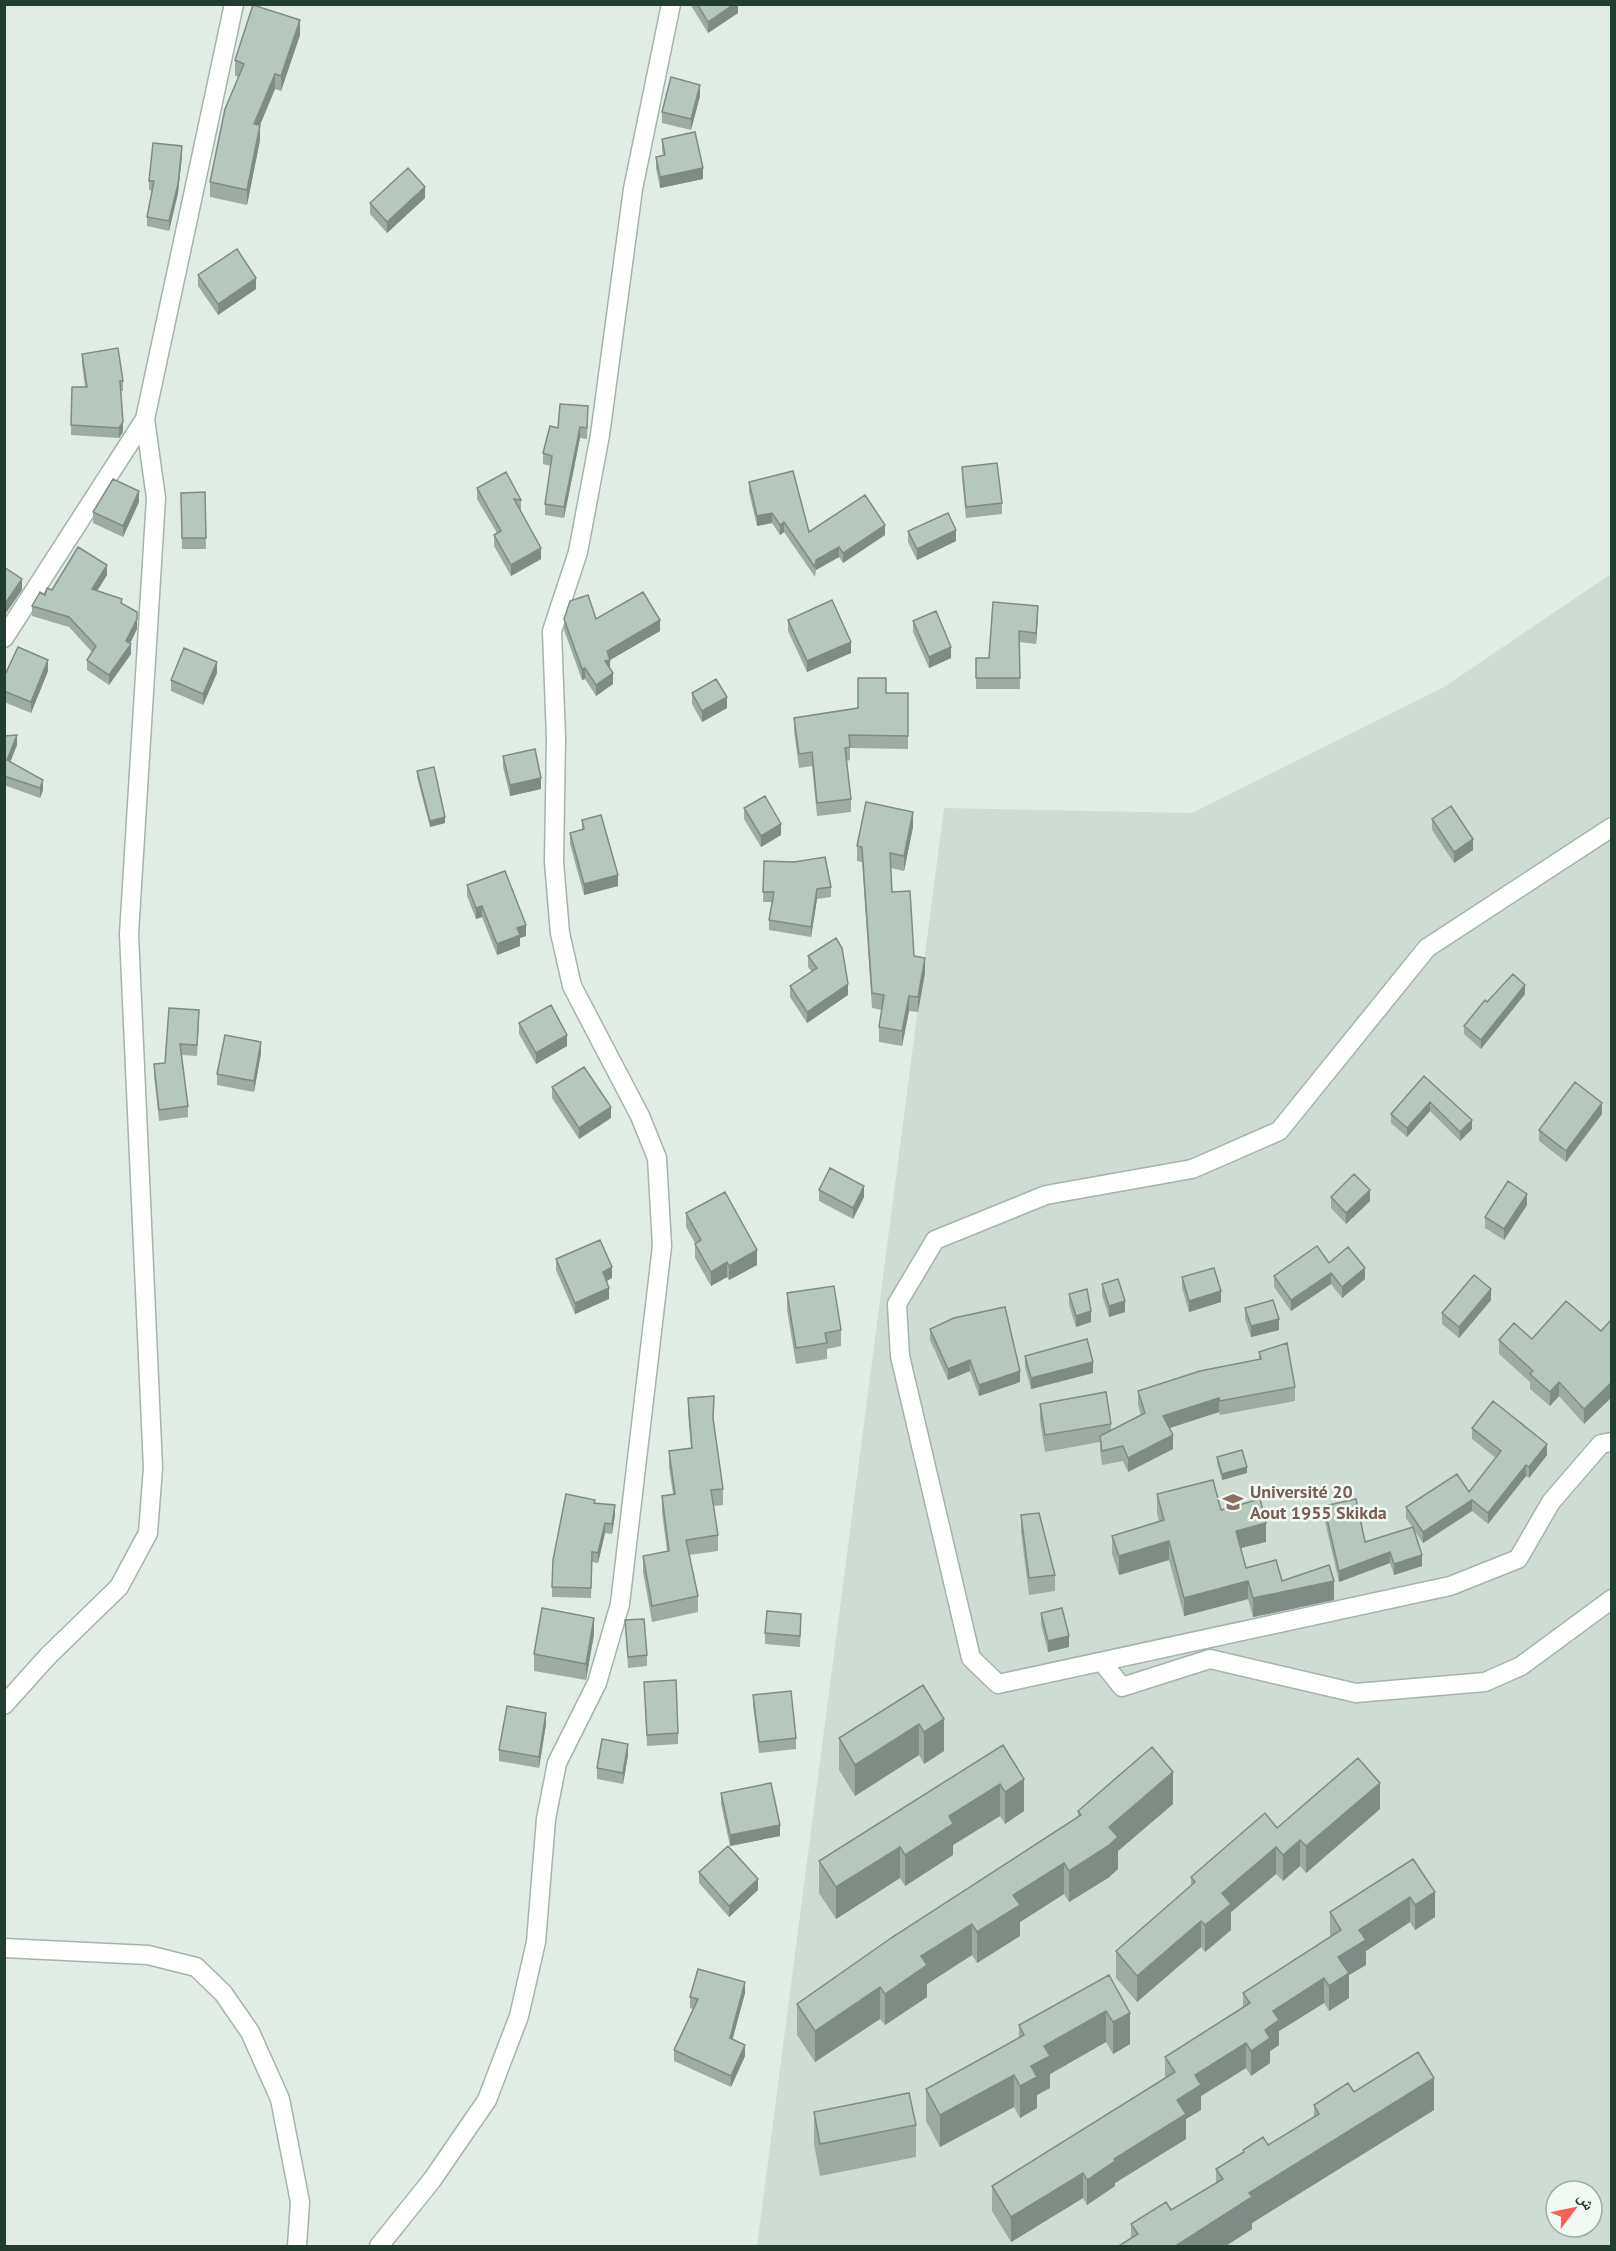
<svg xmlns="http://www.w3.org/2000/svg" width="1616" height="2251" font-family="'PT Sans','Noto Naskh Arabic',sans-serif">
<rect width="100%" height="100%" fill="#e1ece5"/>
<!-- built -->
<path fill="#cfdcd4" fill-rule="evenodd" d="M1611,574v1672h-854l187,-1438 248,5 252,-126zM1556,2191h36v36h-36z"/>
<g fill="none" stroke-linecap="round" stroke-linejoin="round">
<!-- minor casing -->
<g stroke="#a4b4ab" stroke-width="21">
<path id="minor" d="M4,638l141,-219
M1612,827l-185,121 -148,183 -87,38 -146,26 -111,45 -38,64 3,52 71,302 27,26 452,-98 68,-27 33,-57 50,-58 11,-2
M1102,1662l20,25 88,-28 146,34 129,-11 36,-16 91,-67
M4,1705l44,-49 71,-69 29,-54 5,-65 -24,-534 27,-436 -11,-79 89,-415
M4,1948l144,7 48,12 27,26 27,39 30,67 20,103 -3,44
M379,2246l53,-66 55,-80 32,-84 17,-74 10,-123 11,-56 40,-80 23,-79 42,-358 -5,-88 -17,-42 -68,-130 -12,-53 -6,-71 2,-124 -4,-107 26,-79 22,-117 33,-246 38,-185"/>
</g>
<!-- minor -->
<use href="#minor" stroke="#fff" stroke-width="18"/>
</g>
<!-- wall -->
<path fill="#9daba3" d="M690,4h48v9l-30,20z
M300,35l-19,56 -6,-2 -15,36v15l-13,65 -37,-8v-15l29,-105 -4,-1v-16z
M700,96l-9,34 -29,-7v-11z
M662,139l41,40 -43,9 -4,-20v-11l7,-2 -1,-5z
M182,156l-4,37 -9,38 -22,-5v-9l5,-26 -3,-1v-9z
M425,198l-38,35 -17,-19v-11z
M198,275l58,14 -38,26 -20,-29z
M82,354l41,27v10h-2l2,41 -4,6 -48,-3v-10l14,-38 -3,-23z
M588,417l-1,22 -7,-1 -16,80 -19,-3v-11l6,-38 -8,-2v-11l15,-25z
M962,467l40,36v11l-36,4 -4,-40z
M749,482l60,50 76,3 -42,28 -4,-6 -23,13 -1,7 -31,-45 -4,3 -8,-12 -15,3 -8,-34z
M477,488l44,12v11l20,48 -30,17 -17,-30v-11l3,-2 -20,-34z
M205,492l1,57h-24l-1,-56z
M139,502l-16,35 -30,-14v-11z
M908,531l48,10 -39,19 -9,-18z
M107,575l-10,16 25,13 15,25 -7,14 1,11 -22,31 -22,-15v-10l5,-8 -23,-25 -37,-11v-10l20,-16z
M993,602l45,15 -2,27 -17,-2 1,47h-44v-31h13z
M564,619h32l64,12 -50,29v8l3,16 -17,12 -11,-17 -3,1 -18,-50z
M788,620l63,33 -44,19 -19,-41z
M913,621l38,37 -22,10 -16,-36z
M48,671l-17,42 -27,-11v-25z
M217,673l-14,32 -32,-14v-11z
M692,693l35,15 -25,14 -10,-18z
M886,693h22v56l-58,-1v12l-3,1 4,38v13l-34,4 -5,-50 -13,2 -5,-37v-13l64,-10z
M4,736l13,9 -7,17 33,28 -3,8 -36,-13z
M503,756l38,33 -31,7 -7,-29z
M417,771l28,52 -15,4 -13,-50z
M744,808l37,27 -20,12 -17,-28z
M1432,819l41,31 -19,13 -22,-33z
M582,820l36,66 -34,9 -14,-51v-11l12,-3z
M913,827l-9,44 -13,-3 1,24 22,64 11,17 -7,39 -9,-1 -7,35 -23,-4v-15l3,-17 -10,-2 -10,-146 -5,-1v-15z
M764,861l67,26v10l-14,2 -6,38 -42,-7v-10l4,-18h-10z
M467,885l59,51 -6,2v8l-23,9 -15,-38 -6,2 -9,-23z
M808,956l40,39 -41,28 -17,-26v-11l22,-14 -4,-5z
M1525,994l-44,55 -17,-15v-8l23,-24z
M199,1021l-2,35 -15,-1 6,51v11l-29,4 -5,-46v-11l11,-1z
M519,1023l48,23 -31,18 -17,-30z
M261,1053l-7,39 -37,-7v-11z
M1424,1076l48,53 -12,12 -30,-30 -23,26 -16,-14v-9z
M552,1087l59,31 -32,21 -27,-41z
M1602,1114l-36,48 -27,-21v-11z
M819,1190l45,7 -11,22 -34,-18z
M1331,1197l39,4 -24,23 -15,-16z
M1527,1205l-23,35 -19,-12v-11z
M686,1213l71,52 -28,15 -2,-3 -16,9 -16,-28v-15l-9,-16z
M556,1259l56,19 -5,3 2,18 -34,15 -19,-44z
M1329,1263l36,16 -23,19 -11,-14 -40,27 -17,-24v-11z
M1182,1277l39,25 -32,10 -7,-24z
M1102,1284l23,28 -16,5 -7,-22z
M787,1293l54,37v16l-14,3v10l-31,5 -9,-54z
M1069,1294l22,28 -15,5 -7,-22z
M1491,1300l-32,38 -17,-14v-11z
M1245,1308l34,22 -28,7 -6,-18z
M930,1329l90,53 -41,14 -9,-25 -22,9 -18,-40z
M1601,1331l-17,93 -25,-28 -9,10 -20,-17v-7l-31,-28v-14l33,-1z
M1259,1352l36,35v14l-75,14 -1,-3 -49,16 3,21 -45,23 -5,-11 -21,4 -2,-15v-8l-55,10 -5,-32v-16l71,20v6l30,-15 -3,-10v-14l121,-31z
M1025,1356l68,17 -62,16 -6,-22z
M688,1398l25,21 10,70v16l-9,1 4,29v16l-29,4 9,41v16l-46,10 -9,-50v-16l24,-5 -5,-39v-16l11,-2 -4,-27v-16l22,-3 -3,-34z
M1472,1428l75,27 -18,23 -3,-2 -38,48 -16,-13 -49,32 -9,-13 8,36 -28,9 -4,-12 -51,19 -15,-65v-11l41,36 47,-15 -6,-9v-11l63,-15 27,-34 -24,-19z
M1217,1457l30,16 -25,7 -5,-17z
M1157,1494l64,16 45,32 -25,6 5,20 88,32 -81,17 -5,-18 -64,17 -15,-56 -50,15 -7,-21v-18l47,-15 -2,-8z
M595,1503l20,12 -3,19 -7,-1 -7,30 -6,-1 -1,36 -39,-1v-10z
M1021,1515l34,60v16l-26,4 -8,-63z
M1041,1613l28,34 -21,5 -7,-28z
M625,1620l22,35v11l-19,2z
M801,1625l-1,22 -35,-3v-11z
M594,1634l-8,46 -52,-9v-17z
M644,1682l34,51v11l-31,2z
M923,1685l21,66 -20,13 -5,-9 -64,41 -16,-26v-32z
M753,1695l43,43v11l-37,4 -6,-47z
M546,1724l-7,44 -40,-7v-11z
M1003,1745l21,66 -19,13 -5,-8 -47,29v10l-48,31 -5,-8 -64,41 -17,-26v-32z
M628,1755l-5,29 -26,-5v-11z
M721,1793l59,43 -50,10 -9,-42z
M1173,1804l-55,47v18l-10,9 -39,24 -5,-8 -44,28v14l-43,27 -5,-8 -45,29v13l-42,28 -5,-6 -65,43 -18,-27v-31l281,-187v-6z
M1380,1809l-74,64 -6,-7 -17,15 -7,-7 -45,38v18l-26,22 -4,-5 -64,55 -21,-24v-27l75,-65v-9l86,-49z
M1413,1859l22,58 -20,13 -5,-8 -44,29v14l-17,10v23l-20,13 -5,-8 -45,28v14l-9,6v12l-19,13 -5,-8 -45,28v14l-15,9v20l-71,44v3l-28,19 -4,-7 -72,44 -19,-31v-25l173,-108v-21l78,-50v-14l87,-55v-26z
M699,1872l59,18 -29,27 -30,-34z
M1109,1975l21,69 -17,10 -7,-12 -56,32v14l-13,7v13l-17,10 -6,-11 -74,40 -14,-26v-32l93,-51v-13z
M745,1993l-13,46 13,17 -14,31 -57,-26v-11l19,-41 -3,-1v-11z
M1354,2092l80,18 -182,113v6l-28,18h-107l14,-9v-14l40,-14 45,-27v-14l27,-17v-2l25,-5 46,-28v-12z
M814,2112l102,13v32l-96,19 -6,-32z"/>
<!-- shaded-wall -->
<path fill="#7f8b85" d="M734,4h4v9l-30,20v-11z
M300,20v15l-19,56v-15z
M275,74v15l-21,50v-15z
M700,85v11l-9,34v-11z
M260,125v15l-13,65v-15z
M182,146v10l-4,37 -9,38v-10z
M703,168v11l-43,9v-11z
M425,187v11l-38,35v-11z
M256,278v11l-38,26v-11z
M123,422v10l-4,6v-10z
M580,427v11l-16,80v-11z
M139,491v11l-16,35v-11z
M772,513v10l-15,3v-10z
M784,522v10l-4,3v-10z
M885,525v10l-42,28v-10z
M956,530v11l-39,19v-11z
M839,547v10l-23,13v-10z
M541,548v11l-30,17v-11z
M107,565v10l-15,24v-10z
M22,579v11l-18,26v-11z
M1038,606v11l-2,27v-11z
M137,612v17l-10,21 4,-6v10l-22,31v-10l17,-34z
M660,620v11l-50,29v10l-5,-9 2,-10z
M851,642v11l-44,19v-11z
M951,647v11l-22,10v-11z
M48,660v11l-17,42v-11z
M217,662v11l-14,32v-11z
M585,668v11l-3,1v-11z
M613,673v11l-17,12v-11z
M727,697v11l-25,14v-11z
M17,735v10l-10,25v-10z
M541,778v11l-31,7v-11z
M43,780v10l-3,8v-10z
M913,812v15l-9,44v-15z
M445,817v6l-15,4v-6z
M781,824v11l-20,12v-11z
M1473,839v11l-19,13v-11z
M618,875v11l-34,9v-11z
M817,889v10l-6,38v-10z
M482,906v11l-6,2v-11z
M526,925v11l-6,2v8l-23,9v-11l20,-16z
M925,958v15l-7,39v-15z
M848,984v11l-41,28v-11z
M1525,985v9l-44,55v-9z
M909,996v15l-7,35v-15z
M567,1035v11l-31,18v-11z
M261,1042v11l-7,39v-11z
M1430,1102v9l-23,26v-9z
M1602,1103v11l-36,48v-11z
M611,1107v11l-32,21v-11z
M1472,1120v9l-12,12v-9z
M864,1186v11l-11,22v-11z
M1370,1190v11l-24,23v-11z
M1527,1194v11l-23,35v-11z
M757,1250v15l-28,15v-14z
M727,1262v15l-16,9v-14z
M612,1267v11l-9,5v-11z
M1365,1268v11l-23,19v-11z
M1331,1273v11l-40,27v-11z
M609,1288v11l-34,15v-11z
M1491,1289v11l-32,38v-11z
M1221,1291v11l-32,10v-11z
M1125,1301v11l-16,5v-11z
M1091,1311v11l-15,5v-11z
M1279,1319v11l-28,7v-11z
M970,1360v11l-22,9v-11z
M1093,1362v11l-62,16v-11z
M1020,1371v11l-41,14v-11z
M1559,1382v14l-9,10v-14z
M1611,1383v15l-27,26v-15z
M1219,1398v14l-56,18v-14z
M1173,1435v14l-45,23v-14z
M1547,1444v11l-18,23v-11z
M1526,1465v11l-38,48v-11z
M1247,1467v6l-25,7v-6z
M1472,1500v11l-49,32v-11z
M615,1505v10l-3,19v-10z
M605,1523v10l-7,30v-10z
M1266,1523v19l-30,7v-18z
M1169,1541v19l-50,15v-19z
M1390,1552v11l-51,19v-11z
M1422,1555v11l-28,9v-11z
M1248,1581v18l-64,17v-18z
M1334,1581v19l-81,17v-19z
M594,1618v16l-8,46v-16z
M1069,1636v11l-21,5v-11z
M546,1713v11l-7,44v-11z
M944,1719v32l-20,13v-32z
M919,1724v31l-64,41v-31z
M628,1744v11l-5,29v-11z
M1173,1772v32l-55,47v18l-10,9 -39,24v-31l40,-44z
M1024,1779v32l-19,13v-32z
M1380,1783v26l-74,64v-27z
M1000,1784v32l-47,29v10l-48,31v-31l44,-39z
M780,1825v11l-50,10v-11z
M1300,1840v26l-17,15v-26z
M900,1847v31l-64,41v-32z
M1276,1847v27l-45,38v18l-26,22v-27l17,-32z
M1064,1863v31l-44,28v14l-43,27v-31l36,-37z
M758,1879v11l-29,27v-11z
M1435,1892v25l-20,13v-25z
M1410,1897v25l-44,29v14l-17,10v23l-20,13v-25l9,-29 21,-27z
M1201,1921v26l-64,55v-26z
M972,1924v31l-45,29v13l-42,28v-31l36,-38z
M1324,1978v25l-45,28v14l-9,6v12l-19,13v-25l14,-21 8,-19z
M745,1982v11l-15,56v-11z
M880,1987v32l-65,43v-31z
M1106,2011v31l-56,32v14l-13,7v13l-17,10v-32l24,-40z
M1130,2013v31l-17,10v-32z
M1246,2043v25l-45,28v14l-15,9v20l-71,44v3l-28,19v-25l27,-21 63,-59 18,-25z
M745,2045v11l-14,31v-11z
M1014,2075v32l-74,40v-32z
M1434,2078v32l-182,113v6l-28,18h-50l75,-54z
M1083,2173v25l-72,44v-25z"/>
<!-- building -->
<path fill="#b6c7be" stroke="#7f8b85" stroke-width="1.5" d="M697,4h37l-26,18z
M253,5l47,15 -19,56 -6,-2 -21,50 6,1 -13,65 -37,-8 15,-73 19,-45 -9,-4z
M671,77l29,8 -9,34 -29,-7z
M695,132l8,36 -43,9 -4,-20 9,-2 -3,-16z
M153,143l29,3 -4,38 -9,37 -22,-4 7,-36h-5z
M408,168l17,19 -38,35 -17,-19z
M237,249l19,29 -38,26 -20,-29z
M118,348l5,33h-3l3,41 -4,6 -48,-3 1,-38h15l-5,-33z
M560,404l28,2 -1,22 -7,-1 -16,80 -19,-3 7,-48 -9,-3 7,-27 8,2z
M997,463l5,40 -36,4 -4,-40z
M793,471l16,61 56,-37 20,30 -42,28 -4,-6 -23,13 -1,7 -31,-45 -4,3 -8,-12 -15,3 -8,-34z
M506,472l15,28 -7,-1 27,49 -30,17 -17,-30 7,-4 -24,-43z
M113,479l26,12 -16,35 -30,-14z
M205,492l1,46h-24l-1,-45z
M948,513l8,17 -39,19 -9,-18z
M78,547l29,18 -15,24 30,10 -1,4 16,9v7l-11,22 5,3 -22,31 -22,-15 9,-14 -27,-29 -37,-11 8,-14 5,3 2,-7 5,2z
M4,567l18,12 -18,26z
M643,592l17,28 -53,31 3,9 -5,1 8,12 -17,12 -11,-17 -3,1 -18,-50 6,-18 18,-6 8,24z
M832,600l19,42 -44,19 -19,-41z
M993,602l45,4 -2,27 -17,-2 1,47h-44v-20h13z
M936,611l15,36 -22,10 -16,-36z
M18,647l30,13 -17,42 -27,-11v-14z
M184,648l33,14 -14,32 -32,-14z
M858,678h28v15h22v43l-59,-1 1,12 -5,1 6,51 -34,4 -5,-51 -13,2 -5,-36 64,-10z
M716,679l11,18 -25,14 -10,-18z
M17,735l-10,25 36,20 -3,8 -36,-12v-40z
M535,749l6,29 -31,7 -7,-29z
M434,767l11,50 -15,4 -13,-50z
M765,796l16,28 -20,12 -17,-28z
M866,802l47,10 -9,44 -14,-3 2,39 18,-1 4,65 11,2 -7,39 -9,-1 -7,35 -23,-4 5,-32 -12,-2 -10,-146 -5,-1z
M1451,806l22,33 -19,13 -22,-33z
M601,815l17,60 -34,9 -14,-51 14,-4 -2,-9z
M825,857l6,30 -14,2 -6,38 -42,-7 5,-28h-11l1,-31 30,1z
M505,871l21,54 -9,3 3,7 -23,9 -15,-38 -6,2 -9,-23z
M836,938l6,10 6,36 -41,28 -17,-26 27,-18 -9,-12z
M1513,974l12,11 -44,55 -17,-14 21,-26 2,2z
M551,1005l16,30 -31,18 -17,-30z
M169,1008l30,2 -2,35 -17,-1 8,62 -29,4 -5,-46 11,-1z
M225,1035l36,7 -7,39 -37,-7z
M584,1067l27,40 -32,21 -27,-41z
M1424,1076l48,44 -12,12 -30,-30 -23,26 -16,-14z
M1575,1082l27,21 -36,48 -27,-21z
M830,1168l34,18 -11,22 -34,-18z
M1354,1174l16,16 -24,23 -15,-16z
M1508,1181l19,13 -23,35 -19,-12z
M725,1192l32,58 -28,16 -2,-4 -16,10 -16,-28 6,-4 -15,-27z
M600,1240l12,27 -9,5 6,16 -34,15 -19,-44z
M1317,1246l12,17 19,-16 17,21 -23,19 -11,-14 -40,27 -17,-24z
M1214,1268l7,23 -32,10 -7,-24z
M1474,1275l17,14 -32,38 -17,-14z
M1118,1279l7,22 -16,5 -7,-22z
M834,1286l7,44 -16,3 2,10 -31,5 -9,-55z
M1087,1289l4,22 -15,5 -7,-22z
M1273,1300l6,19 -28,7 -6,-18z
M1566,1301l35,30 10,-11v63l-27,26 -25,-27 -9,10 -20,-18 3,-3 -34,-31 15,-17 18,16z
M1005,1307l15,64 -41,14 -9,-25 -22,9 -18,-40 24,-11z
M1087,1339l6,23 -62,16 -6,-22z
M1287,1343l8,44 -75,14 -1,-3 -56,18 10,19 -45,23 -5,-12 -21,5 -2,-15 45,-23 -7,-22 62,-20 61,-12 -2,-7z
M1106,1392l5,32 -66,11 -5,-31z
M714,1396l-1,22 10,71 -12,1 7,45 -32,5 12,56 -46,10 -9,-50 26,-5 -7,-55 13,-2 -6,-43 23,-3 -4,-50z
M1493,1401l54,43 -18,23 -3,-2 -38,48 -16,-13 -49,32 -17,-25 51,-33 12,18 32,-41 -29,-23z
M1242,1450l5,17 -25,7 -5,-17z
M1213,1480l8,30 39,-11 6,24 -30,8 10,37 30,-8 6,21 47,-16 5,16 -81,17 -5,-17 -64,17 -15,-57 -50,15 -7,-20 52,-16 -7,-26z
M566,1494l29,6 -1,3 21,2 -3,19 -7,-1 -7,30 -6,-1 -1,36 -39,-1 1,-27z
M1356,1499l9,43 48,-15 9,28 -28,9 -4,-12 -51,19 -15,-65z
M1039,1513l16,62 -26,3 -8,-63z
M542,1608l52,10 -8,46 -52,-10z
M1062,1608l7,28 -21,5 -7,-28z
M767,1611l34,3 -1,22 -35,-3z
M644,1619l3,36 -19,2 -3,-37z
M676,1680l2,53 -31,2 -3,-53z
M923,1685l21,34 -20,13 -5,-8 -64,41 -16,-27z
M791,1691l5,47 -37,4 -6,-47z
M507,1706l39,7 -7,44 -40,-7z
M602,1739l26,5 -5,29 -26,-5z
M1003,1745l21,34 -19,13 -5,-8 -51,32 4,8 -48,31 -5,-8 -64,40 -17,-26z
M1152,1747l21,25 -64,55 9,10 -10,9 -39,25 -5,-8 -51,32 7,10 -43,27 -5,-8 -51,32 6,9 -42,29 -5,-7 -65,44 -18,-27 94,-66 190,-123 -3,-4z
M1358,1758l22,25 -74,63 -6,-6 -17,15 -7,-8 -54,46 9,11 -26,21 -4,-4 -64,55 -21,-25 79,-69 -4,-5 74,-64 12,15z
M771,1783l9,42 -50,10 -9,-42z
M728,1846l30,33 -29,27 -30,-34z
M1413,1859l22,33 -20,13 -5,-8 -51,33 7,10 -28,17 11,16 -20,13 -5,-8 -51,33 6,9 -14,10 5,8 -19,13 -5,-8 -51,32 6,10 -24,15 9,14 -72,45 1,2 -28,19 -4,-7 -72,44 -19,-31 183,-114 -10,-15 85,-54 -7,-10 98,-63 -11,-18z
M698,1969l47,13 -15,56 15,7 -14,31 -57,-26 24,-51 -8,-2z
M1109,1975l21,38 -17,9 -7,-11 -62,35 6,10 -19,10 6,11 -17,9 -6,-11 -74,40 -14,-26 98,-54 -5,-10z
M1418,2052l16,26 -185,115 3,4 -78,50h-57l21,-13 -7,-10 35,-22 5,8 52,-31 -7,-10 28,-17 -1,-2 20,-13 5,8 51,-31 -5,-9 34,-22 6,9z
M909,2093l7,32 -96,19 -6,-32z"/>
<!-- icons -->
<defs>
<g id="university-bare" transform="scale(1.62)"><path d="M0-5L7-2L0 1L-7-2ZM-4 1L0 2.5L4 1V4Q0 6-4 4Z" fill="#8d6e63" stroke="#f2f9f4" stroke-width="2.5" paint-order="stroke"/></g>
</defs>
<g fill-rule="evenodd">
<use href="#university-bare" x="1233" y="1502"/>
</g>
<g text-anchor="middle" stroke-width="5" stroke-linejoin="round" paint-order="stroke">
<!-- education labels -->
<g font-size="18" font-weight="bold" fill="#785e54" stroke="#f2f9f4" text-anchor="start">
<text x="1250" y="1498">Université 20<tspan x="1250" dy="21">Aout 1955 Skikda</tspan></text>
</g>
</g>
<!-- border -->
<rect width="1616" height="2251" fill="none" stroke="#213e31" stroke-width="12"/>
<!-- north arrow -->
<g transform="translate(1574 2209) rotate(58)"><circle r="28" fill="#f2f9f4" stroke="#9eaea6" stroke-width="1.5"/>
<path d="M0-4.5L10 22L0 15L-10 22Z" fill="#f76055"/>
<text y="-9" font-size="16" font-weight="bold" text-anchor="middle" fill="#213e31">ش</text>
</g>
</svg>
